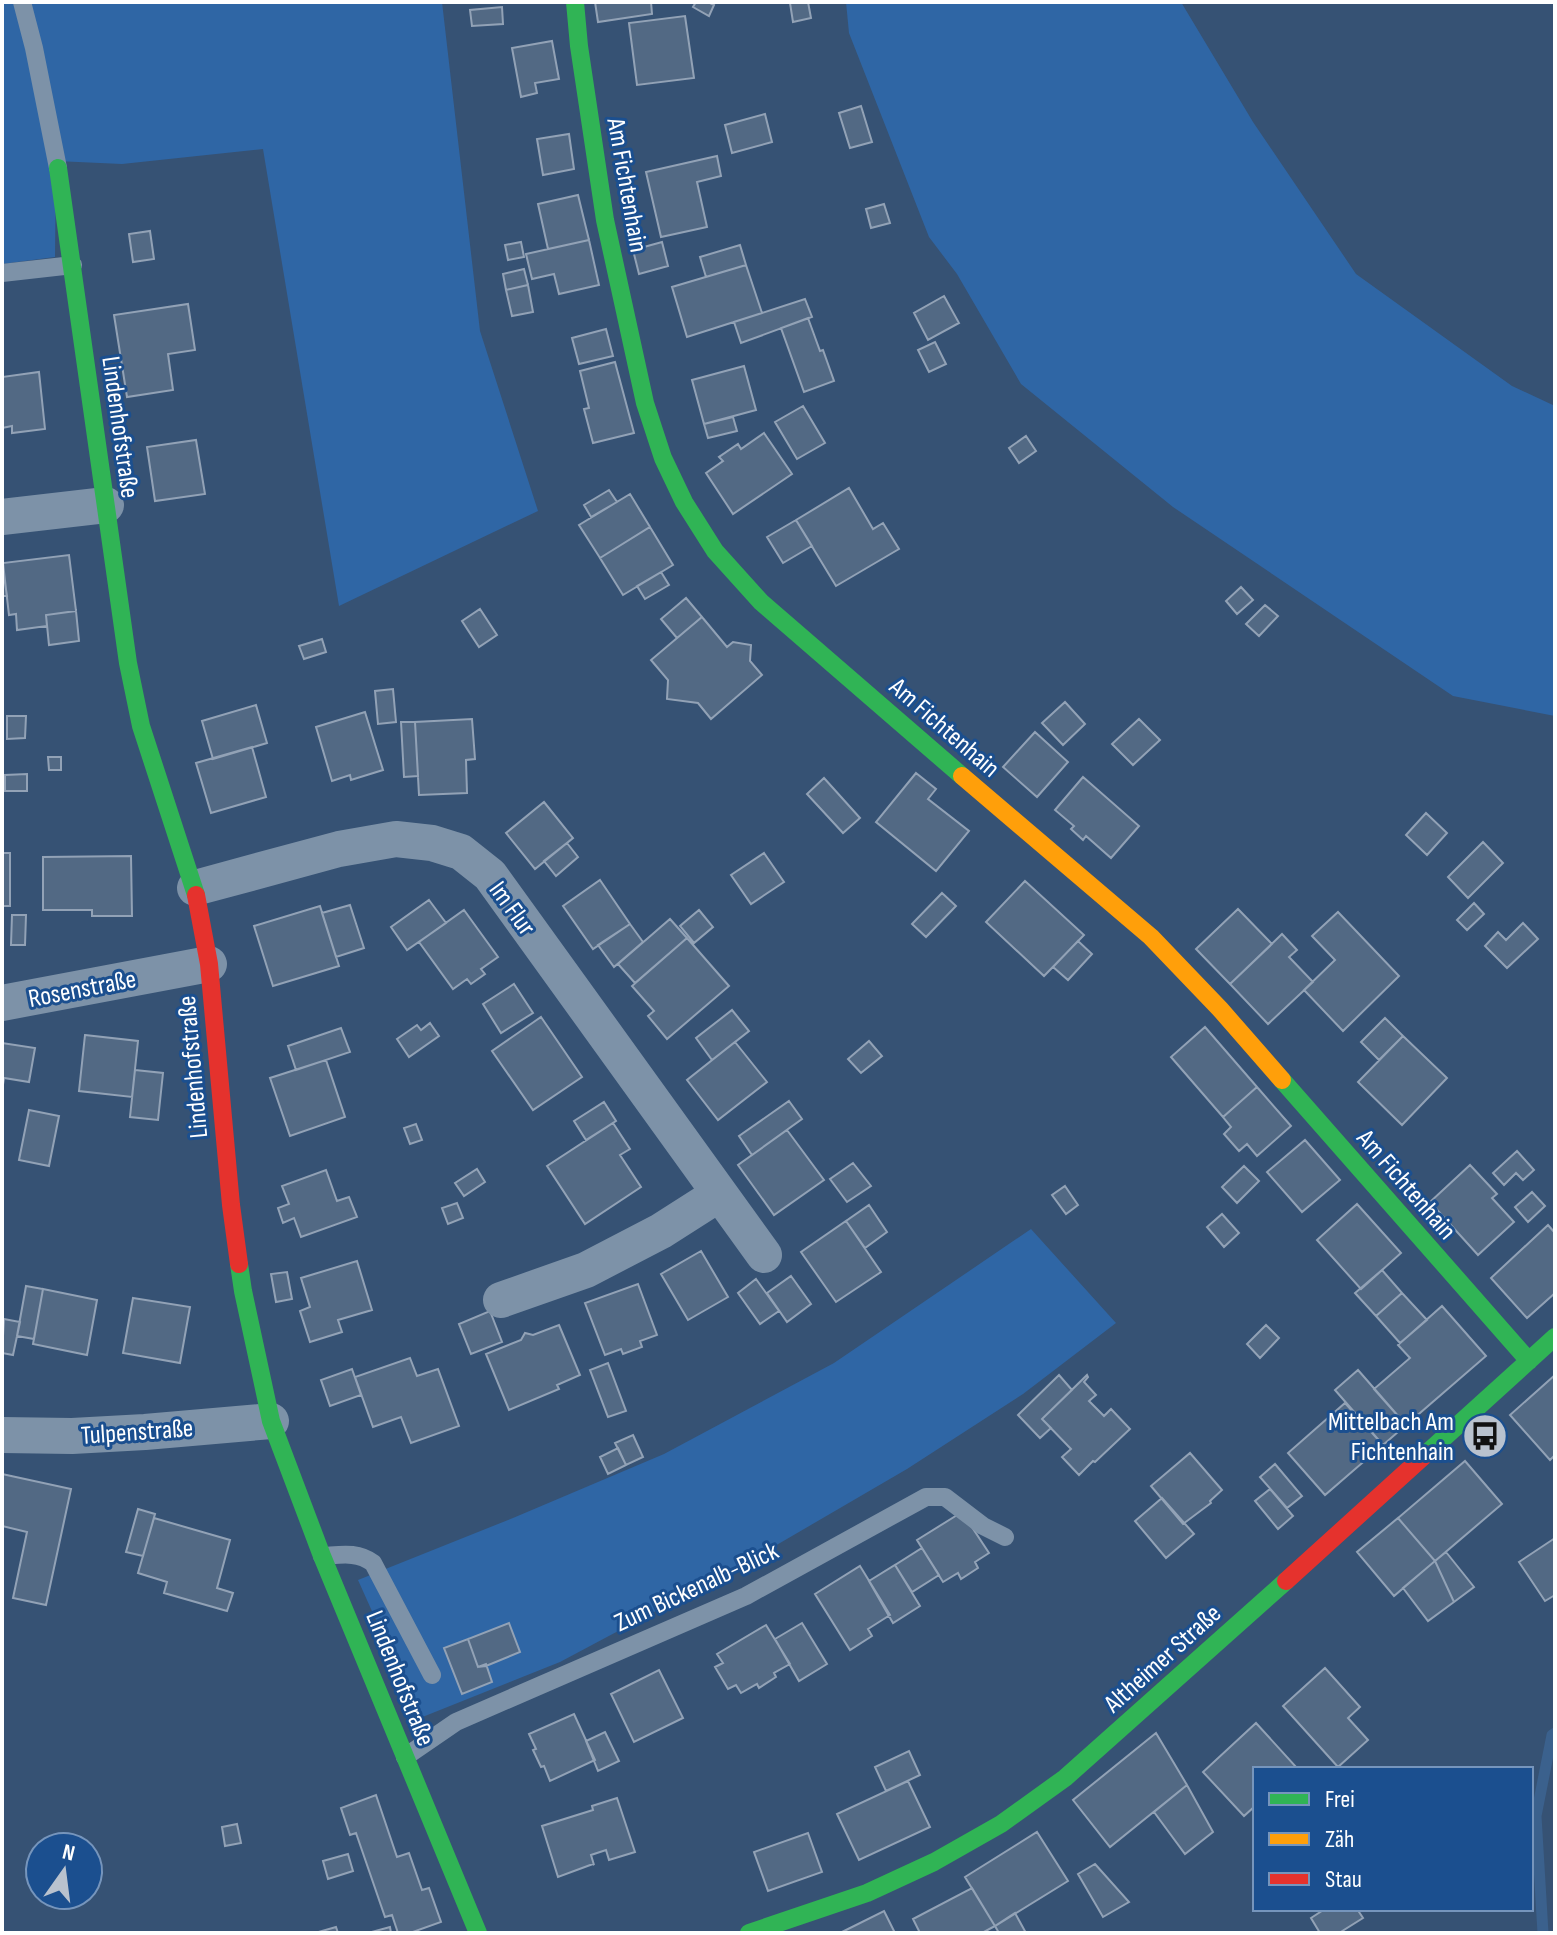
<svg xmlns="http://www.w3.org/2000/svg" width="1557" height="1935" font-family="'Sofia Sans Condensed',sans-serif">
<rect width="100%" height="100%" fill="#365274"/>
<!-- green -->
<path fill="#2f66a5" d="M2,2h440l38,329 58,180 -199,95 -76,-457 -141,15 -66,-3 -1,96 -53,7z
M846,2h335l72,120 103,152 156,112 43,20v310l-102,-20 -280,-189 -152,-123 -64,-110 -28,-37 -80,-204z
M1031,1229l85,94 -93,71 -116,75 -163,95 -184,98 -140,56 -62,-138 155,-62 151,-64 170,-91z"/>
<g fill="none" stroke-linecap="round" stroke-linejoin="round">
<!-- stream -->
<path stroke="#3b618d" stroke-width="11" d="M1543,1933l-7,-117 16,-81 3,-2"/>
</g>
<!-- building -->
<path fill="#526984" stroke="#92a2b6" stroke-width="2" d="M595,2h56l1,12 -54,8z
M696,2h12l6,3 -5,11 -16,-9z
M808,2l3,16 -18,4 -3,-19z
M502,7l1,17 -31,2 -2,-16z
M685,16l9,62 -57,7 -8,-62z
M552,41l7,38 -24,4 2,10 -16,4 -9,-49z
M861,106l11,36 -22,6 -11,-35z
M765,114l7,28 -40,11 -7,-28z
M569,134l5,35 -31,6 -6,-36z
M717,156l4,20 -24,6 10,45 -46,10 -15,-65z
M578,195l11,45 -41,9 -10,-45z
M884,204l6,19 -19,5 -5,-19z
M150,231l4,28 -21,3 -4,-28z
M589,240l10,45 -40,9 -5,-20 -22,5 -6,-25z
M521,242l3,15 -16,3 -3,-15z
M662,242l6,24 -29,8 -6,-24z
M740,245l6,20 -40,12 -6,-20z
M746,265l16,48 -75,24 -15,-50z
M524,269l4,16 -22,5 -3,-16z
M528,285l5,27 -21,4 -6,-26z
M944,296l15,27 -31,17 -14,-27z
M805,299l7,18 -71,26 -7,-21z
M188,304l7,46 -27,4 5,36 -46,7 -13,-82z
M808,318l12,33 3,-1 11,31 -30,11 -23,-64z
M606,329l7,27 -34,8 -7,-26z
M935,342l11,22 -17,8 -11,-22z
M615,362l19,71 -41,10 -9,-34 5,-1 -9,-37z
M744,366l12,44 -52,14 -12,-44z
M39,372l6,57 -33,4v-7l-10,2v-51z
M803,406l22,37 -28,16 -22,-37z
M733,417l4,14 -29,7 -4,-14z
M764,433l28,41 -59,40 -27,-41 17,-12 -4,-4 19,-13 3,5z
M1026,436l10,15 -17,12 -10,-15z
M196,440l9,54 -50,7 -8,-54z
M849,488l24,41 10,-6 16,26 -63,37 -40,-66z
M609,490l8,12 -26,15 -7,-12z
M630,494l20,33 -50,31 -21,-33z
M796,520l16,26 -29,17 -16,-26z
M650,527l23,38 -50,30 -23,-37z
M69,555l7,56 -30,4 1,11 -30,4 -1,-16 -7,1 -6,-52z
M2,563l5,33h-5z
M661,572l8,13 -24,14 -8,-13z
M1241,587l12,13 -16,14 -11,-13z
M686,598l16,19 -25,21 -16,-19z
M1265,605l13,11 -19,20 -13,-12z
M480,609l17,26 -18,12 -17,-26z
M76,611l3,30 -30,4 -3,-30z
M702,617l25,30 6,-5 18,3 -1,16 12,14 -51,44 -13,-16 -31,-4 1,-19 -17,-20z
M322,639l4,13 -22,7 -5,-13z
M393,689l3,33 -18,2 -3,-33z
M1065,702l20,22 -22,21 -21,-22z
M256,705l11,38 -54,16 -11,-38z
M365,712l18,58 -32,10 -1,-5 -18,6 -16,-54z
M7,716h19l-1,22 -18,1z
M472,719l3,40 -9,1 1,33 -48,2 -4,-73z
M1139,719l21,21 -27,25 -21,-21z
M401,722h14l3,54 -14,1z
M1035,732l33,30 -31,35 -34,-30z
M252,747l14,50 -55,16 -15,-50z
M48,757h13v13h-12z
M916,773l20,16 -8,10 41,32 -33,40 -60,-49z
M27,774v17h-22v-16z
M1083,777l56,49 -28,32 -25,-22 -3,4 -12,-11 3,-3 -19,-16z
M824,778l36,40 -17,15 -36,-39z
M544,802l29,36 -38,31 -29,-36z
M1426,813l21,20 -20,22 -21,-20z
M1483,842l20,21 -35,35 -20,-21z
M567,843l11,14 -22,19 -12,-15z
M2,853h8v53h-8z
M764,853l20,29 -33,22 -20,-29z
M131,856l1,60h-40v-6h-49v-53z
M600,880l30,44 -37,25 -30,-43z
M1025,881l59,54 -40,41 -58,-54z
M942,893l14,13 -30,31 -14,-13z
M429,900l17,23 -39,27 -16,-23z
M1474,903l10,11 -17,16 -10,-10z
M350,905l14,43 -28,9 -14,-44z
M320,906l19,60 -66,20 -19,-60z
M1238,909l34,35 -42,40 -34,-35z
M464,910l34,47 -17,12 4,5 -14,10 -4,-5 -14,10 -34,-47z
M699,910l14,17 -19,16 -14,-17z
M1338,912l61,64 -56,55 -39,-41 31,-30 -23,-24z
M12,915h14l-1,30h-14z
M670,919l17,19 -52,45 -17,-19z
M1523,923l15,16 -31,29 -22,-22 13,-14 8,8z
M630,924l13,18 -29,25 -16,-22z
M1282,934l15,16 -8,7 24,25 -45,42 -38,-40z
M687,938l42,48 -62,53 -19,-23 6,-5 -22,-25z
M1078,941l14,13 -24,26 -15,-13z
M514,984l19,29 -32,20 -18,-29z
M732,1010l17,21 -37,29 -16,-22z
M541,1017l41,60 -49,33 -41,-59z
M1385,1018l18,18 -24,24 -18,-18z
M430,1023l9,13 -30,21 -12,-18 20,-14 4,5z
M1205,1027l52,60 -34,30 -52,-60z
M341,1028l9,24 -54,18 -8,-24z
M85,1035l53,6 -6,56 -53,-6z
M1403,1036l44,42 -45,47 -44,-43z
M869,1041l13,15 -21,17 -13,-14z
M735,1042l32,40 -49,38 -31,-40z
M2,1043l33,5 -6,34 -25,-4 -2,13z
M326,1060l19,57 -55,19 -20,-58z
M135,1070l28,3 -5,47 -28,-3z
M1257,1087l34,39 -34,30 -10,-12 -8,7 -15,-17 7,-7 -8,-10z
M789,1101l13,18 -50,36 -13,-19z
M604,1102l12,19 -30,19 -12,-19z
M29,1110l30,6 -10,50 -30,-6z
M613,1123l17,26 -10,6 21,32 -56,37 -38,-58z
M416,1124l6,16 -12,4 -6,-16z
M787,1130l37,50 -50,35 -36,-50z
M1305,1140l35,40 -38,32 -35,-40z
M1517,1151l17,19 -11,10 -7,-7 -12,12 -11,-12z
M853,1163l18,23 -24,16 -17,-23z
M1470,1165l27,29 -5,4 22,24 -36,33 -48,-53z
M1244,1166l15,15 -22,22 -15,-16z
M477,1169l8,13 -21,14 -9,-13z
M326,1170l11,31 12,-4 8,20 -56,20 -7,-19 -11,5 -5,-15 11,-4 -7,-18z
M1065,1186l13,19 -12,9 -14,-19z
M1532,1192l13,14 -17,16 -13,-15z
M457,1203l6,15 -15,6 -6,-16z
M1357,1204l44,49 -40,36 -44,-49z
M869,1205l18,27 -22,16 -19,-27z
M1222,1214l17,19 -15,14 -17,-20z
M846,1221l35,51 -45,30 -35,-50z
M1548,1225l7,8v60l-28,25 -36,-40z
M701,1251l27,46 -40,23 -27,-46z
M357,1261l15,49 -34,10 4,12 -32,10 -10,-31 10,-4 -9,-29z
M1382,1270l20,23 -26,23 -21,-23z
M287,1272l5,27 -16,3 -5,-28z
M791,1276l20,28 -24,18 -20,-29z
M756,1279l23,32 -19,13 -22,-31z
M638,1284l19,51 -17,6 2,6 -19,7 -2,-5 -16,6 -20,-52z
M26,1286l17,3 -9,50 -17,-3z
M43,1289l54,11 -10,55 -54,-11z
M1402,1293l25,27 -27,23 -24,-27z
M133,1298l57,9 -10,56 -57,-10z
M1442,1306l44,50 -80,69 -32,-36 36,-31 -12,-13z
M490,1311l12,31 -31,12 -12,-30z
M4,1319l16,3 -7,33 -11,-2z
M559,1325l21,50 -23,10 2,4 -50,21 -23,-56 35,-14 4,-7 8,2z
M1266,1325l13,13 -19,20 -13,-14z
M410,1358l7,18 21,-7 21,57 -48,17 -10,-26 -28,10 -18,-50z
M608,1363l18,48 -18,6 -18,-47z
M352,1369l9,26 -31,11 -9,-26z
M1358,1370l48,55 -23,20 -48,-55z
M1059,1375l13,15 -30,29 9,9 -11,10 -22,-23z
M1087,1375l1,2 -4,5 12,13 -7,6 15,15 7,-7 19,20 -35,33 -2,-1 -14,14 -17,-18 9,-8 -29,-30z
M1555,1375v80l-5,5 -40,-45z
M1345,1403l38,42 -58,50 -37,-42z
M633,1435l10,22 -17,8 -11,-22z
M618,1448l8,17 -18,9 -8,-17z
M1190,1453l32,37 -12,11 1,2 -28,21 -32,-38z
M1465,1461l37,43 -67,57 -37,-43z
M1275,1464l27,32 -15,12 -27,-31z
M2,1474l69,15 -25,116 -33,-7 14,-66 -25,-6z
M1270,1489l23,27 -15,13 -23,-28z
M1162,1498l32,36 -28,24 -31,-37z
M138,1509l17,5 -12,42 -17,-4z
M962,1512l27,41 -14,9 3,6 -17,11 -3,-6 -15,9 -26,-42z
M154,1518l76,22 -13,48 16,5 -6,18 -63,-18 3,-11 -29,-9z
M1398,1518l37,43 -41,35 -37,-44z
M1555,1538v57l-10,6 -26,-39z
M922,1548l17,27 -27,17 -17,-27z
M1446,1552l28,35 -20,15 -19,-41z
M1435,1561l19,41 -26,19 -25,-33z
M895,1565l25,41 -27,17 -24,-42z
M860,1566l30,49 -22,14 4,7 -22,14 -35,-56z
M509,1623l11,29 -34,14 -8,1 -10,-28z
M802,1623l25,41 -28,17 -24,-42z
M766,1625l24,39 -16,9 2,4 -17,11 -2,-4 -16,9 -5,-8 -8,4 -13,-22 8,-4 -6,-9z
M468,1639l10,28 8,-3 6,18 -30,12 -18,-46z
M1325,1668l35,39 -12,11 20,22 -30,27 -55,-61z
M659,1670l24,48 -49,24 -23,-48z
M574,1714l21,46 -45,21 -6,-15 -3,1 -8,-17 3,-1 -7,-15z
M1256,1723l41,45 -42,1v37l-11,10 -41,-44z
M605,1732l14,29 -21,10 -12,-30z
M1156,1733l31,52 -77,62 -37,-47z
M909,1751l11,24 -34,16 -11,-24z
M908,1781l22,46 -71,33 -22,-46z
M1187,1785l26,47 -28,22 -31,-42z
M376,1795l21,62 12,-4 13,37 7,-2 12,34 -31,11h-12l-6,-18 -7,2 -29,-84 -6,2 -9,-27z
M617,1798l18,54 -26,8 -3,-10 -15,5 3,10 -1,-1 -35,13 -16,-51 51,-16 -1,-4z
M237,1824l4,19 -16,3 -3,-19z
M1037,1832l31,49 -73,45 -30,-49z
M808,1833l14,39 -54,19 -14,-39z
M348,1854l5,17 -25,8 -5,-18z
M1095,1864l34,38 -26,15 -25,-43z
M972,1888l23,38 -13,7h-62l-7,-14z
M1325,1909h32l6,9 -24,15h-19l-9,-15z
M884,1911l11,22h-55z
M1015,1913l11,20h-27l-4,-7z
M336,1927l2,6h-23z
M390,1927l1,6h-23z"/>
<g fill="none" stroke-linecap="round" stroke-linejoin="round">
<!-- lane -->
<path stroke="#7d92a8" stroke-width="18" d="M22,2l12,46 24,120
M2,273l71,-8
M322,1556c18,-1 35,-5 51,7l59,112
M405,1757l51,-35 290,-126 180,-99h19l38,29 22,11"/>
<!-- street -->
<path stroke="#7d92a8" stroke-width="36" d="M2,517l104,-12
M195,888l144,-39 57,-10 36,4 29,9 29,23 274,380
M2,1003l207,-39
M501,1300l85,-30 75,-39 58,-37
M2,1435l70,1 73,-4 126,-11"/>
<!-- fast -->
<path stroke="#30b455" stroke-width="18" d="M575,2l4,44 26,174 40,183 18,55 21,44 31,49 46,51 201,174
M58,168l70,495 13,63 55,169
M1282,1080l247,281
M239,1264l4,27 28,130 51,135 156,377
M1426,1454l129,-117
M749,1933l118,-40 67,-31 67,-38 64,-46 221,-197"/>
<!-- slow -->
<path stroke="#ff9f0a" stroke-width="18" d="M962,776l189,161 69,72 62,71"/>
<!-- jam -->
<path stroke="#e5322d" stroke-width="18" d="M196,895l13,69 22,241 8,59
M1286,1581l140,-127"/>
</g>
<!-- icons -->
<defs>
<g id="bus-disc" transform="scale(2.3)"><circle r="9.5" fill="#b9c2ce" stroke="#1b4f8f"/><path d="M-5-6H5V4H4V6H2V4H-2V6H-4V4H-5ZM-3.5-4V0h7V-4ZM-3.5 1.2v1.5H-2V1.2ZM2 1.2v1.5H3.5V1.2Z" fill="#111"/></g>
</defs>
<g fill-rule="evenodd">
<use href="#bus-disc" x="1485" y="1436"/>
</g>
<g text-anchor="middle" stroke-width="6" stroke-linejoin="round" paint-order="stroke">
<!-- street labels -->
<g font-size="26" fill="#fff" stroke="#1b4f8f">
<text transform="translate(628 185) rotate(80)" y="9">Am Fichtenhain</text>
<text transform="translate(121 427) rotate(82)" y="9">Lindenhofstraße</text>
<text transform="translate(945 727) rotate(41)" y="9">Am Fichtenhain</text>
<text transform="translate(513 908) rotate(54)" y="9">Im Flur</text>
<text transform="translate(82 988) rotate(-11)" y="9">Rosenstraße</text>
<text transform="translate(192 1067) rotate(-95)" y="9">Lindenhofstraße</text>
<text transform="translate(1407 1184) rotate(49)" y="9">Am Fichtenhain</text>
<text transform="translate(137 1431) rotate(-4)" y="9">Tulpenstraße</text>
<text transform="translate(696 1586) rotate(-25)" y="9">Zum Bickenalb-Blick</text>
<text transform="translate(1162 1658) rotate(-42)" y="9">Altheimer Straße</text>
<text transform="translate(401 1678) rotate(68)" y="9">Lindenhofstraße</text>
</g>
<!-- poi labels -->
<g font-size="26" fill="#fff" stroke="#1b4f8f" text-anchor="end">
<text x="1454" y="1430">Mittelbach Am<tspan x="1454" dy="30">Fichtenhain</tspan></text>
</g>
</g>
<!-- border -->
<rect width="1557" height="1935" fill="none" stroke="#ffffff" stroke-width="8"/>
<!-- legend -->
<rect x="1253" y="1767" width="280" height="144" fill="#1b4f8f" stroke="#7695bc" stroke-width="2"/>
<rect x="1269" y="1793" width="40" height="12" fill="#30b455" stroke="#7695bc" stroke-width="2"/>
<text x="1325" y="1807" font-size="24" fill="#ffffff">Frei</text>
<rect x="1269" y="1833" width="40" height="12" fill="#ff9f0a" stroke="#7695bc" stroke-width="2"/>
<text x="1325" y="1847" font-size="24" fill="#ffffff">Zäh</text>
<rect x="1269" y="1873" width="40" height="12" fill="#e5322d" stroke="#7695bc" stroke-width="2"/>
<text x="1325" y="1887" font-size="24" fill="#ffffff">Stau</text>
<!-- north arrow -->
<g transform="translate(64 1871) rotate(14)"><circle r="38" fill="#1b4f8f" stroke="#7695bc" stroke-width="2"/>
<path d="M0-6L14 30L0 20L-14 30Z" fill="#b9c2ce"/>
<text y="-12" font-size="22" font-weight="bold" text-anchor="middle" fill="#ffffff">N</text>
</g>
</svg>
